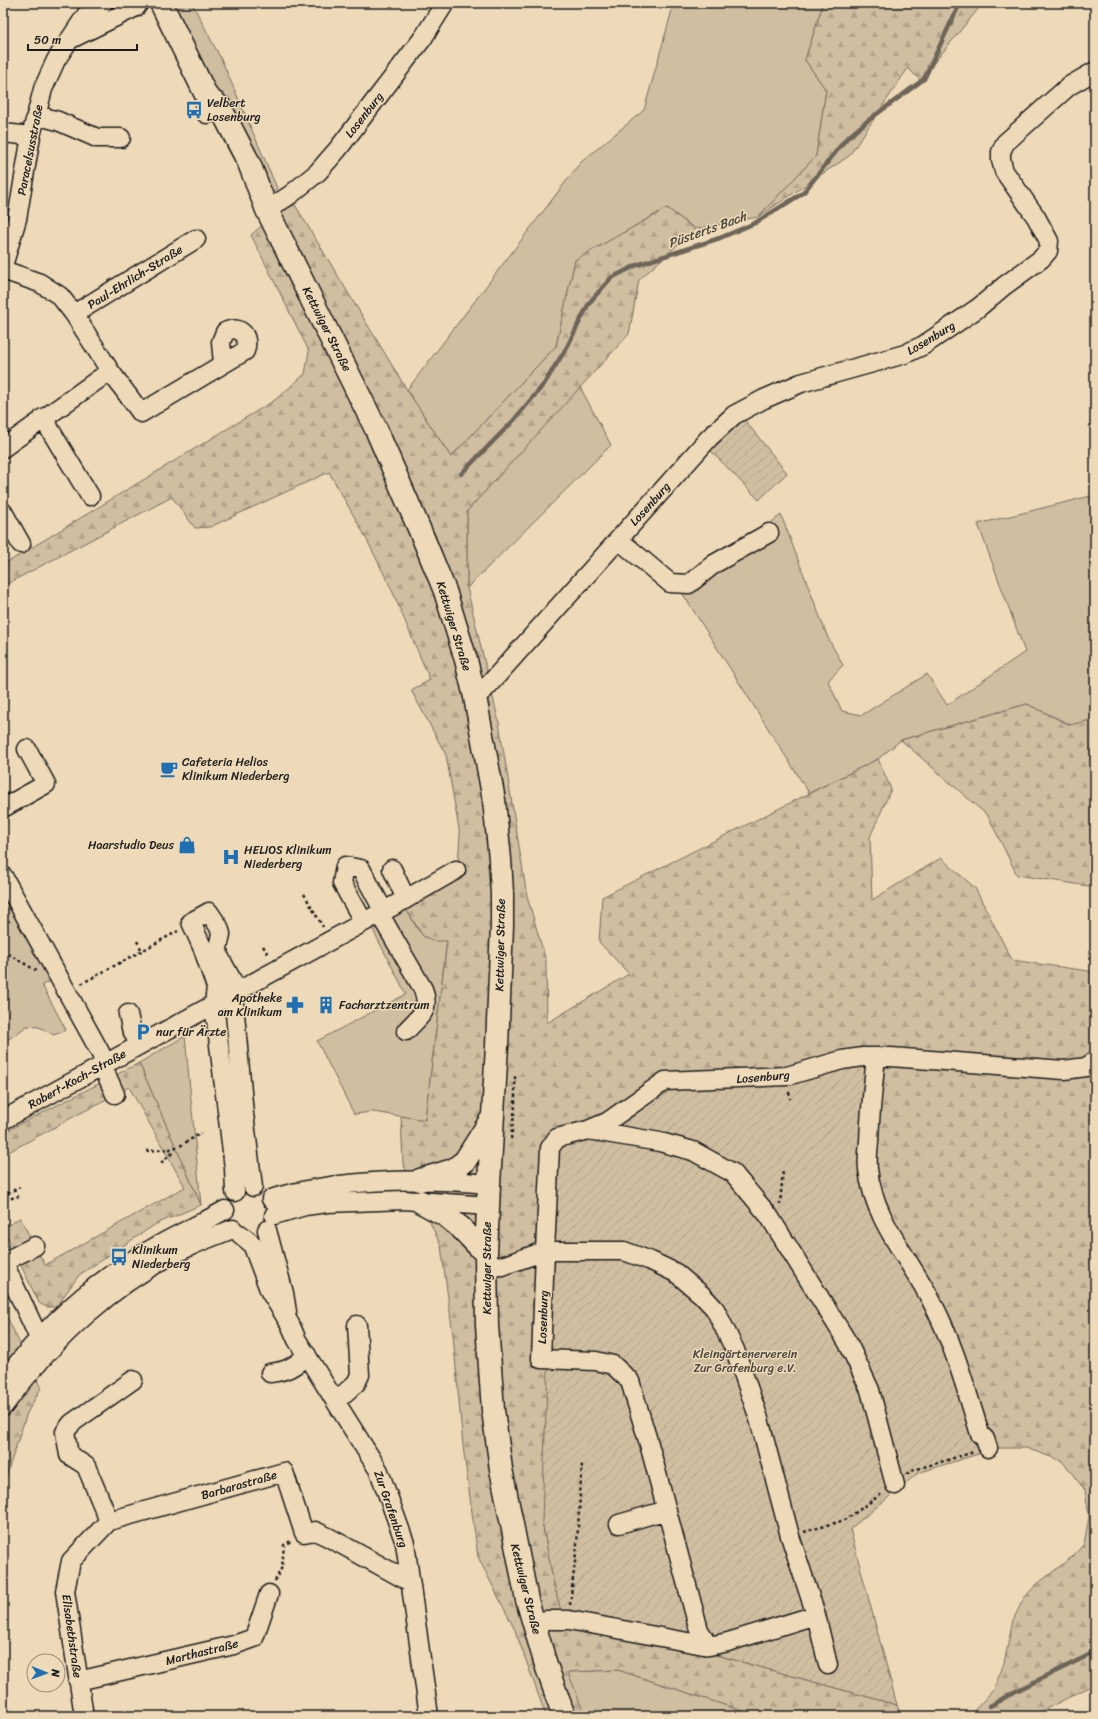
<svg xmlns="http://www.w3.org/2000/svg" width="1098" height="1719" font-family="Sriracha,sans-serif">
<defs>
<pattern id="forest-firs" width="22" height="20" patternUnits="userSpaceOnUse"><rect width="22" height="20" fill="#d0bea1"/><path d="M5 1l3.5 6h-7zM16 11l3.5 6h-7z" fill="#b2a38a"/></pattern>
<pattern id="garden-furrows" width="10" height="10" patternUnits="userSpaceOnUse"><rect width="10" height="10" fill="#d0bea1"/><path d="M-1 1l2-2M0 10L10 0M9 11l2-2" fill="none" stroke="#b2a38a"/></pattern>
</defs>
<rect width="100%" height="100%" fill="#eedab8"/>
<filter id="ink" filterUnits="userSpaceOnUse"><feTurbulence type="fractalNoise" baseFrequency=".025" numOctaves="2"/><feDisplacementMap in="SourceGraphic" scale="8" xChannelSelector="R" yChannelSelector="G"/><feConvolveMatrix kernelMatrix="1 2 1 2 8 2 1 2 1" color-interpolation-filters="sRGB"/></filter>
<g filter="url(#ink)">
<!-- grass -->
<path fill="#d0bea1" stroke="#766d5e" d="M164,3h28l30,58 55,127 -11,13c-33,-18 -85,-158 -102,-198z
M674,3h145l3,4 -17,53 21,30 -10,66 -58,61 -63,12 -28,-21 -92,52 -19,86 -105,111 -44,-67 173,-227 64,-53z
M580,387l31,58 -144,143v-77z
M1095,495v224l-24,6 -44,-21 -126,36 -23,19 -69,34 -128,-202 100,-76 47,123 15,27 -15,16 14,30 20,4 65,-41 20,31 78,-53 -47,-128z
M3,887l51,92 -12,6 24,45 -12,5 -15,-8 -12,-1 -24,17z
M406,909c13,21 13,33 41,31l-22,180 -52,-8 -19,2 -37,-73 89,-47 -34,-66z
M185,1036l16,169 -62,-142z
M618,1670l140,46h-173l-18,-44z"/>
<!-- forest -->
<path fill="url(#forest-firs)" stroke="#766d5e" d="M819,3h164l-63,77 -12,-12 -59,88 -91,61 58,-61 10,-66 -21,-30 17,-53z
M292,200l115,190 44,67 105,-111 19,-86 92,-52 28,21 -56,51 -10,54 -162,177v77l32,135 28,173 19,65 1,62 82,-49 -30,-32 3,-45 276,-138 13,30 -21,48 2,63 69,-42 34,30 37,72 83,12v712l-63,32h-69l10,-4 21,-23 10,-26 9,-43 11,-22 12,-13 37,-29 11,-12 5,-27 -4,-27 -23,-29 -36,-13h-29l-5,-16 -9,-6 -105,-224 -4,-40 10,-89 -13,-2 -329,450 12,63 9,35 150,35 184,51 4,11h-143l-140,-46 -50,2 17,44h-39l-31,-86 -37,-73 -15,-111 -10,-111 -12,-89 -38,-82 -2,-48 24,4 22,-179h-13l-11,-5 -17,-27 51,-31 3,-43 -14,-80 -35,-65 19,-10 -39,-92 -27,-54 -35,-62 -119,55 -15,1 -23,-31 -169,89v-21l272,-165 30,-26 4,-23 -58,-116z
M1027,704l43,21 25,-6v168l-78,-12 -29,-59 -87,-76z
M139,1063l62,142 -45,19 -77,51 -23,32h-9l-8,-4 -36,-75 17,-10 25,47 140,-78 -56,-100 -126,68v-22z
M7,1317l34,71 -14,25 -22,67 -2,10v-171z"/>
<!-- garden -->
<path fill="url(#garden-furrows)" stroke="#766d5e" d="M743,418l44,55 -28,27 -52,-53z
M864,1062l7,9 13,2 -10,89 2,27 107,237 9,6 5,16 -79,25 -68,56 47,176 -184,-51 -150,-35 -9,-35 -12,-63 3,-88 14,-288 26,-7 90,-52z"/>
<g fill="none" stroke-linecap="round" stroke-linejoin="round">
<!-- stream -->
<path stroke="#6d6558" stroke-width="4.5" d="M461,474l53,-54 30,-36 23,-37 22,-44 22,-25 26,-13 83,-27 35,-15 48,-30 43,-54 20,-17 58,-43 36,-76
M1094,863h1
M990,1706l24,-14 81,-40"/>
<!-- minor casing -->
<g stroke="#1c1c1c" stroke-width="21">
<path id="minor" d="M71,39l65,-32 3,-4
M36,115l22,6 39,17h24
M3,133l28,3
M267,210l23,-15 28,-23 20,-23 85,-111 22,-35
M3,266l14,-47 14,-83 12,-47 13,-29 30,-45 17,-12
M3,270l37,13 20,13 14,18 36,57 31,42 104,-62c5,-15 -5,-27 -20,-19l-4,10 2,22
M74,314l122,-75
M43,418l47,78
M3,448l107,-77
M3,512l18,32
M619,540l51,43 19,1 25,-20 55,-31
M475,697l10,-8 224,-251 25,-23 30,-16 37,-16 104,-29 19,-9 54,-37 26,-22 37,-27 7,-8 1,-10 -13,-24 -32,-46 -3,-11v-8l4,-9 64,-57 26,-15
M3,808l43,-24 -19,-35
M3,876l96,174 6,13 1,11 9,20
M406,899l50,-29
M379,913l44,76c8,23 -3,26 -17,42
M363,921l-21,-38 3,-17 16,3 22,41
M128,1014l3,14 8,17
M876,1057c-3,28 -6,56 -7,85 -1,9 -2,18 -1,27 5,50 42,90 64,133 22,42 34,87 48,132l5,5 3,9
M3,1120l403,-221 -14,-30
M588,1130l72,12 33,9 40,22 36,43 79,127 22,47 25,95
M235,1192l-1,-24 -20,-164 2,-17 -13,-38 -12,-27 18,-10 10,15 2,7 -3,14 1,8 13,24 12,134 9,73
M271,1199c19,-7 40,-10 60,-13 52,-7 105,-7 158,-2
M274,1215l31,-9 22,-3 51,-2 25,-1 85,6
M267,1230l17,63 3,19
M240,1234l12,10 18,48 20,32 7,16 82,131 26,72 24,173
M3,1261l36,77 8,8
M4,1262l31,-16
M486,1267l16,-1 43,-15 5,-103 7,-10 31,-8 19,-8 58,-41 122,-5 55,-16 21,-3h28l173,13 22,-3 9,-6
M270,1373c17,-2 24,-6 37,-18
M3,1382c41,-55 92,-102 152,-135 23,-13 47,-24 70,-37
M336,1401l20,-18 4,-8 -3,-50
M3,1407c49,-67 113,-128 190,-162 13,-6 27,-11 40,-16
M109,1521l175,-49 20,61 11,-2 13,6 82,45
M109,1521l-23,-55 -17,-11 -4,-23 7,-9 61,-43
M619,1524l48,-14
M535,1624l11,-4h23l140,26 19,-4 88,-27
M709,1646l-10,-16 -50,-186 -19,-63 -17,-16 -17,-4 -55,-2 4,-108h79l27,10 25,12 26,22 13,14 20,41 24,69 31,117 26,79 12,50
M78,1681l156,-36 20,-7 15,-44
M84,1716l-19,-125 6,-30 38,-40"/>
</g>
<!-- major casing -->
<g stroke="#1c1c1c" stroke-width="25">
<path id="major" d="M161,3l46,94v15
M207,97l13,10 29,56 18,47 109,219 48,111 21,51 21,69 9,37 19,103 6,59 2,34v33l-5,120 -8,138 -3,70 1,71 6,85 8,59 26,131 19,65 18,51
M420,1180l33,-10 12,-9 25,-40
M421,1202l24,13 16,13 25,26"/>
</g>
<!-- path -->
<path stroke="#1c1c1c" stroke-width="2.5" stroke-dasharray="3 3" stroke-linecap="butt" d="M304,894l19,33
M3,923l7,-2
M137,941l5,10
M263,946l6,10
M3,951l34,20
M81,984l97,-53
M789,1092l1,7
M511,1139l4,-33v-32
M146,1151l24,-2
M161,1163l11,-10 -2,-4 10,-3 21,-13
M5,1200l14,-4
M3,1201l2,-1 -2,-4 17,-9
M780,1205l3,-35
M907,1474l7,-4 60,-18
M804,1532l41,-12 38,-27
M275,1581l7,-14 2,-22 7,-4
M570,1605l7,-61 5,-81"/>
<!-- minor -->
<use href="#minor" stroke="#eedab8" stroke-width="18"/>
<!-- major -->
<use href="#major" stroke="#eedab8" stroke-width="22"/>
</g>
</g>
<!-- icons -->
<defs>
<g id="bus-bare" transform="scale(1.38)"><path d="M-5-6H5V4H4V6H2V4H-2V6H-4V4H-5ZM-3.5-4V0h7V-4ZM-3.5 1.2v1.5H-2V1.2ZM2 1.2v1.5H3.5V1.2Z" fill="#1f6fb2" stroke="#eedab8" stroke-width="2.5" paint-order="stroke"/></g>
<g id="cafe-bare" transform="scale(1.38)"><path d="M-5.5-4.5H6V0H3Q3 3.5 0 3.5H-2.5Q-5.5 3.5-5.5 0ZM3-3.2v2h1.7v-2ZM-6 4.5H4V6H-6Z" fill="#1f6fb2" stroke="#eedab8" stroke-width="2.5" paint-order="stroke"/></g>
<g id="shop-bare" transform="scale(1.38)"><path d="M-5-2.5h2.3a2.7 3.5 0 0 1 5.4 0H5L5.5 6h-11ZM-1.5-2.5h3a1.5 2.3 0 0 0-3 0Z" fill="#1f6fb2" stroke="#eedab8" stroke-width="2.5" paint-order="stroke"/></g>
<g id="hospital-bare" transform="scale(1.38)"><path d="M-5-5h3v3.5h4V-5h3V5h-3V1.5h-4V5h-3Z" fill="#1f6fb2" stroke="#eedab8" stroke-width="2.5" paint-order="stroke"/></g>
<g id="pharmacy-bare" transform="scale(1.38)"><path d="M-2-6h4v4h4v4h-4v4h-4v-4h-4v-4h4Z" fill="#1f6fb2" stroke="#eedab8" stroke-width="2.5" paint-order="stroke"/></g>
<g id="building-bare" transform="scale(1.38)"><path d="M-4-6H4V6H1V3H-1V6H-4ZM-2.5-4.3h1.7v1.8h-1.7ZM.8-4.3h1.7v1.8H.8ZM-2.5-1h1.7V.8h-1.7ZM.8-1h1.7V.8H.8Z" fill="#1f6fb2" stroke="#eedab8" stroke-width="2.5" paint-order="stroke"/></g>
<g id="parking-bare" transform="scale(1.38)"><path d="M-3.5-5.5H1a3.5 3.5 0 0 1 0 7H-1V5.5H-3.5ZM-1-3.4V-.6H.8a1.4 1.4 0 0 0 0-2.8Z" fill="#1f6fb2" stroke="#eedab8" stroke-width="2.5" paint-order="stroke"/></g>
</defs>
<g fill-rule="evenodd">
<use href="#bus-bare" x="194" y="110"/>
<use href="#cafe-bare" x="169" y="769"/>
<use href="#shop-bare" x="187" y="845"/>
<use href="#hospital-bare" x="231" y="857"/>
<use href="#pharmacy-bare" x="295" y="1005"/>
<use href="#building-bare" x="326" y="1005"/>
<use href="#parking-bare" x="143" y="1032"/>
<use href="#bus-bare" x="119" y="1257"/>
</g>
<g text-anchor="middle" stroke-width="3" stroke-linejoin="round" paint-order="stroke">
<!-- poi labels -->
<g font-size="12" fill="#1c1c1c" stroke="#eedab8" text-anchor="start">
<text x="207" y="107">Velbert<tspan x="207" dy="14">Losenburg</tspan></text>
<text x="182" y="766">Cafeteria Helios<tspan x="182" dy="14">Klinikum Niederberg</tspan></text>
<text x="174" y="849" text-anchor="end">Haarstudio Deus</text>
<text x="244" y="854">HELIOS Klinikum<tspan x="244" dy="14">Niederberg</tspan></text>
<text x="282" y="1002" text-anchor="end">Apotheke<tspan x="282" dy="14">am Klinikum</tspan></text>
<text x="339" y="1009">Facharztzentrum</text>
<text x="156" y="1036">nur für Ärzte</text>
<text x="132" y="1254">Klinikum<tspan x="132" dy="14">Niederberg</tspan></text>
</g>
<!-- street labels -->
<g font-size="12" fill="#1c1c1c" stroke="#eedab8">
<text transform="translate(364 115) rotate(-52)" y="4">Losenburg</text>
<text transform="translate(30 150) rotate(-79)" y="4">Paracelsusstraße</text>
<text transform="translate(135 277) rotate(-32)" y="4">Paul-Ehrlich-Straße</text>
<text transform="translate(327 329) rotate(63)" y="4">Kettwiger Straße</text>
<text transform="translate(931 338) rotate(-31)" y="4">Losenburg</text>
<text transform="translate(650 504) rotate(-48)" y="4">Losenburg</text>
<text transform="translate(454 626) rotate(73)" y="4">Kettwiger Straße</text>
<text transform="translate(500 945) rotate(-89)" y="4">Kettwiger Straße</text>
<text transform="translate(763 1077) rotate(-5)" y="4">Losenburg</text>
<text transform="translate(77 1079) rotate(-29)" y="4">Robert-Koch-Straße</text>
<text transform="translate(487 1268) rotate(-90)" y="4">Kettwiger Straße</text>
<text transform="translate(543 1317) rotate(-88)" y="4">Losenburg</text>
<text transform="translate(239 1485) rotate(-16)" y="4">Barbarastraße</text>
<text transform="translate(391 1509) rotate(71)" y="4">Zur Grafenburg</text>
<text transform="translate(526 1589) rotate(76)" y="4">Kettwiger Straße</text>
<text transform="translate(72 1636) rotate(82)" y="4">Elisabethstraße</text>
<text transform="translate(202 1652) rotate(-14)" y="4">Marthastraße</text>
</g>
<!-- park labels -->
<g font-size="12" fill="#49443d" stroke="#eedab8">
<text x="745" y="1358">Kleingärtenerverein<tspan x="745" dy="14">Zur Grafenburg e.V.</tspan></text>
</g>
<!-- water labels -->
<g font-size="13" font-style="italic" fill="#4b473f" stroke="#eedab8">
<text transform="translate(707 229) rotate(-20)" y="5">Püsterts Bach</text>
</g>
</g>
<!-- margin -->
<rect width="1098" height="1719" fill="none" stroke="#eedab8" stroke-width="16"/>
<rect x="8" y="8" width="1082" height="1703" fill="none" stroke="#1c1c1c" stroke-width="1.5" filter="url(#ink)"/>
<!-- north arrow -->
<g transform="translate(46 1673) rotate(91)"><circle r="19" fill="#eedab8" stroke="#9a8e7a"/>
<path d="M0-3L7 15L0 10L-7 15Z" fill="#1f6fb2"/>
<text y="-6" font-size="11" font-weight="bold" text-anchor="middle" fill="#1c1c1c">N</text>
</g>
<!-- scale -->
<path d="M28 44v6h109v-6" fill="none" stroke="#1c1c1c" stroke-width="2"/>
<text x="34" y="44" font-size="12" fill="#1c1c1c" stroke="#eedab8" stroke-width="3" paint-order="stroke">50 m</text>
</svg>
